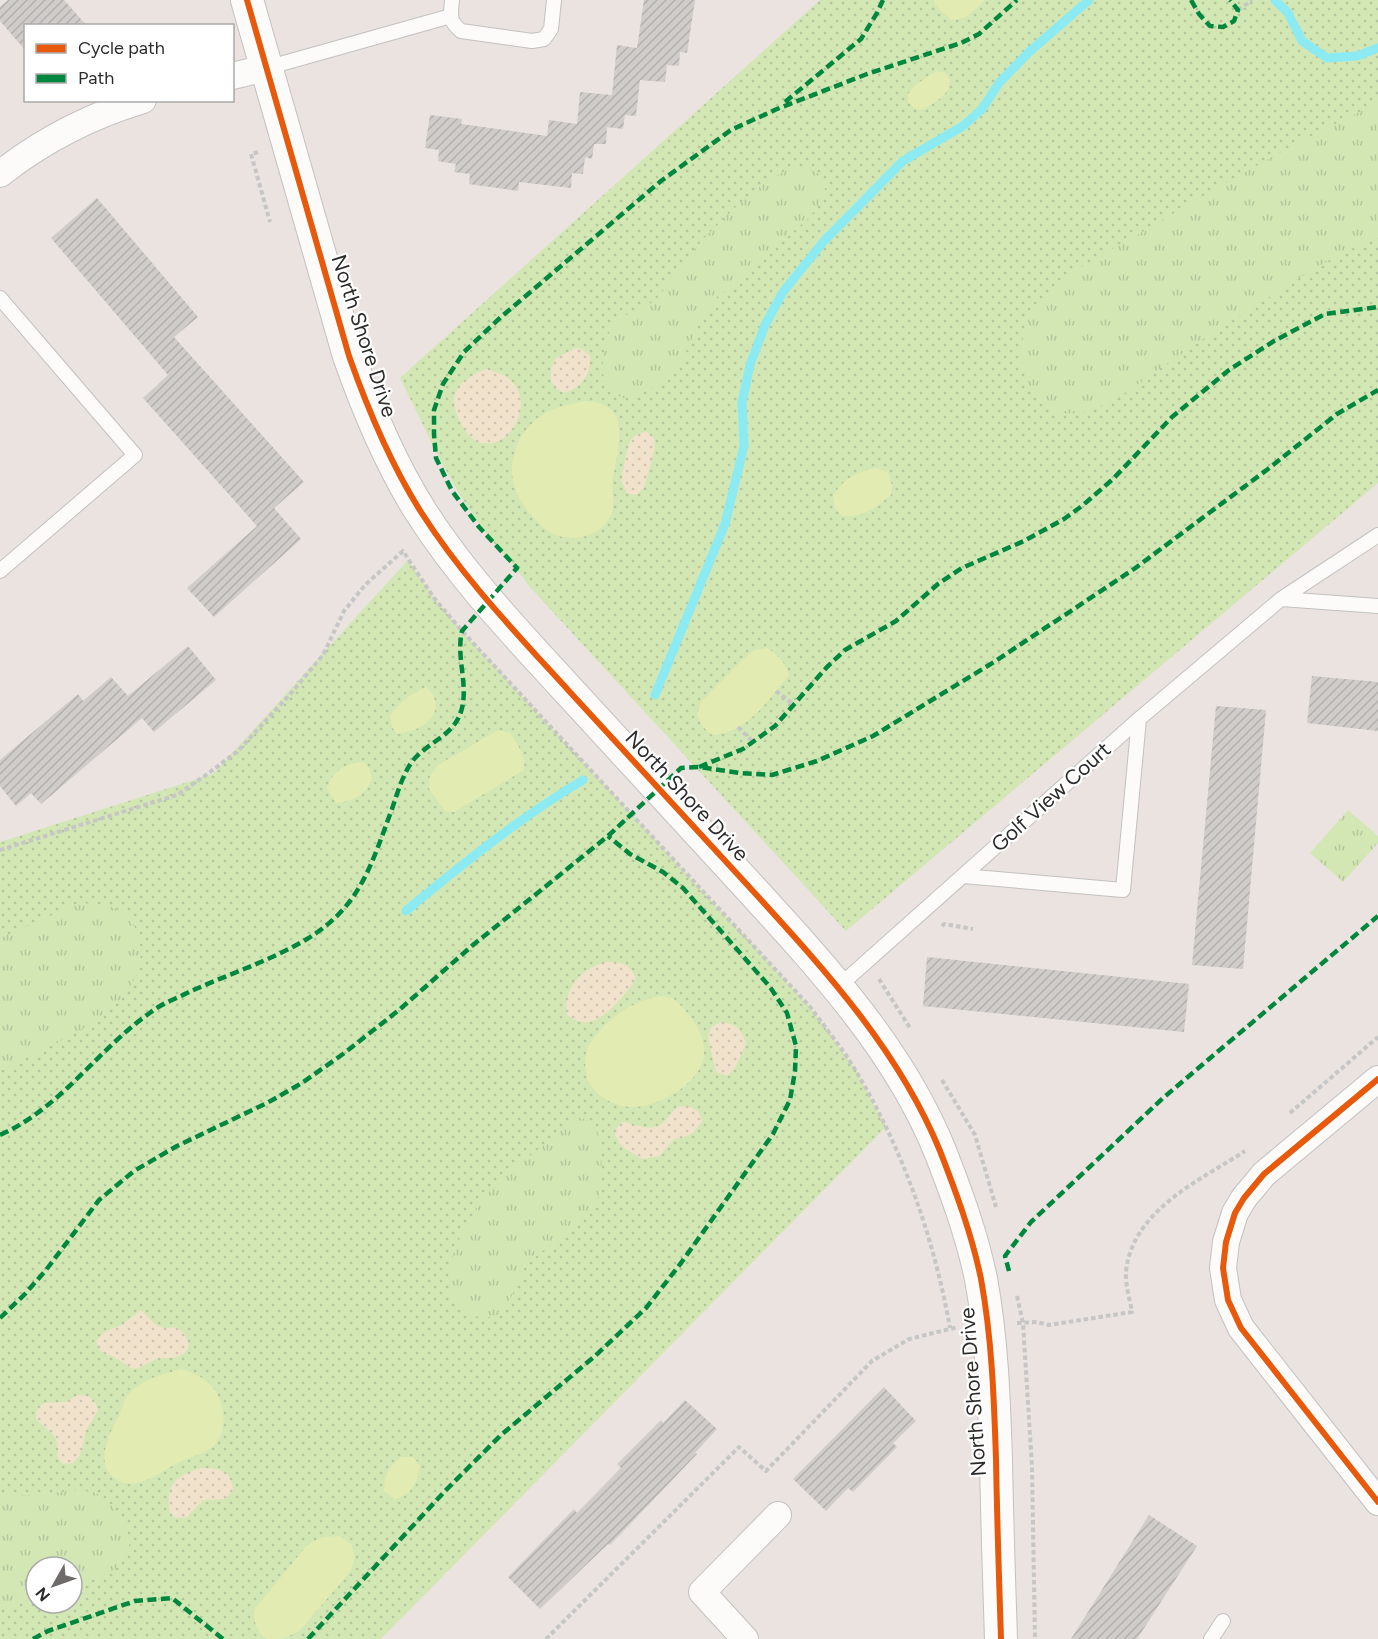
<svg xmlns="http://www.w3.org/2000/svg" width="1378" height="1639" font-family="Figtree,sans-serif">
<defs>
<pattern id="grass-dots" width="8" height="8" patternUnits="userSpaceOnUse" patternTransform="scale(1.5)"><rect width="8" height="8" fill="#d3e7b5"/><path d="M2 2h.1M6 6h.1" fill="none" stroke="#b5c69c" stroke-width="1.8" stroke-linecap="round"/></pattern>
<pattern id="sand-dots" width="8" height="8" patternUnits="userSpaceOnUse" patternTransform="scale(1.5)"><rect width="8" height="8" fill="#f1e2cb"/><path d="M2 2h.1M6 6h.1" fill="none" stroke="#cfc2ae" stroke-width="1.8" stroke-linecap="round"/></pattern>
<pattern id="park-tufts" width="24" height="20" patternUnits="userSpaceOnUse" patternTransform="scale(1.5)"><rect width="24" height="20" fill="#d3e7b5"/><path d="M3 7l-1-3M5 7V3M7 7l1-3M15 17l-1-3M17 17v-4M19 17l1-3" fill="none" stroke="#b5c69c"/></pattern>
<pattern id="building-hatch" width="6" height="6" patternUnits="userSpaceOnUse" patternTransform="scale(1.5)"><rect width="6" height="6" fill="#d0ccc9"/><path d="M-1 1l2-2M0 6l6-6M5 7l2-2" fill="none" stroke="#b3afad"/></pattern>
</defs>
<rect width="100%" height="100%" fill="#eae3df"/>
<!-- grass -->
<path fill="url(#grass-dots)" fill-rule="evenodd" d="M820,0h558v483l-532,448 -317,-345c-15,-22 -34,-40 -49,-61 -33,-46 -55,-97 -80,-147z
M408,560l26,38 28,33 349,377 45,62 30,57 -505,512h-381v-797l213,-68zM36,1567h36v36h-36z"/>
<!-- sand -->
<path fill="url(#sand-dots)" d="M576,348l7,2 7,6c1,19 -8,31 -26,37l-9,-5 -4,-8v-12l5,-10z
M486,369c15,4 30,10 34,27 5,23 -15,55 -42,46 -6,-2 -13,-11 -16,-17 -17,-29 -5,-44 24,-56z
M647,432l7,6 1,10 -11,40 -8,7 -9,-2 -6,-13 7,-34 4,-8 7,-5z
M606,962c15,0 23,1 30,16 -8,14 -30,40 -46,44 -8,2 -17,-3 -23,-7 -4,-25 14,-47 39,-53z
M721,1022c15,2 20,7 25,21l-11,25 -8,8 -11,-4 -8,-35 3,-10z
M688,1106l10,5 4,10 -8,11 -10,5 -10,2 -15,17 -16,3c-13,-8 -27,-12 -28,-29l7,-8c14,2 30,12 42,0 5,-5 8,-10 13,-15z
M141,1310c13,12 15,21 35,17 13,7 20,25 0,30 -6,2 -12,0 -18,2 -11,3 -14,9 -26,10l-14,-10 -18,-8 -4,-10 7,-8 20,-9z
M78,1395c12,0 16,3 20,15l-11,19 -7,26 -7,8 -10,1 -6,-7c4,-22 -7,-24 -21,-38 1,-22 14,-15 29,-17 4,-1 9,-5 13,-7z
M201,1468c18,0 30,1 32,22l-8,9 -22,1 -16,17 -11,1 -6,-5c-5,-28 5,-37 31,-45z"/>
<!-- park -->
<path fill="url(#park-tufts)" d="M1378,103v135c-43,15 -76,39 -115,63 -30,19 -61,38 -91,59 -28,19 -56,44 -89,52 -19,4 -37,0 -48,-16 -17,-24 -18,-56 -3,-81 23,-40 74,-61 112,-84 76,-46 153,-90 234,-128z
M805,166c32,13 20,32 4,52l-93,80 -18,28 -15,32 -10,13 -18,15 -22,12h-11l-11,-7 -9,-19 3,-31 7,-14 10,-10 33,-16 47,-61 41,-40 25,-20 23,-12z
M1348,810l30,26v7l-35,39 -33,-29z
M90,903c21,2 39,7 47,29 25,74 -86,112 -137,139v-133l70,-31z
M581,1118c14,4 18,13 19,27 1,15 4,31 0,46 -9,34 -49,49 -72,73 -13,14 -14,39 -30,50 -7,5 -18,4 -26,1 -52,-22 -5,-96 18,-124 15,-17 35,-31 52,-45 11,-8 21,-18 31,-27z
M77,1490c7,1 17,1 22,5 16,10 37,40 28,60 -9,19 -37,26 -55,32v-20h-36v31l-36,12v-115h35z"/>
<!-- pitch -->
<path fill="#e2ebb2" d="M934,0h51c-11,11 -17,19 -34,20l-16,-15z
M936,71l9,2 5,7c-1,16 -15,22 -27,30l-9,-2 -6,-6v-8l6,-8z
M585,401c50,2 32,46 28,78 -2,12 3,25 -2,36 -11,25 -48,30 -67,13 -28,-26 -42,-53 -24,-89 7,-12 17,-22 29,-28 11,-5 24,-7 36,-10z
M875,468l13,4 4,14 -1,9c-15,13 -29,23 -49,21l-7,-8 -2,-13c13,-18 22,-22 42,-27z
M768,648c10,8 18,15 21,27 -21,25 -41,58 -77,60l-9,-8 -6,-12 4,-13 42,-43 12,-9z
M426,687c13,11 13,27 -1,37 -7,6 -19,8 -28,10l-5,-7 -2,-11c9,-15 21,-21 36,-29z
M498,730l12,3c8,12 16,23 14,37l-70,42 -9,-1 -16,-22 1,-13 8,-11z
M364,762c21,21 -8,41 -28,41l-9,-15c6,-18 19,-25 37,-26z
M661,996l12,2c33,30 47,64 5,93 -12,8 -33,17 -47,16 -19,-1 -41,-14 -45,-33 -2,-12 -1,-26 7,-35 16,-22 41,-39 68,-43z
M182,1369c10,4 20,7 28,15 14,14 19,43 6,59 -8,10 -20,12 -32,17 -18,7 -42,30 -63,22 -30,-13 -12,-47 -2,-67 3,-7 5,-16 10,-21 13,-15 34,-20 53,-25z
M401,1457h12l7,8c-3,18 -7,30 -26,34l-10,-8c0,-16 5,-24 17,-34z
M339,1536l12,8 4,12 -4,15 -52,60 -16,8h-17c-10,-9 -12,-16 -12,-29l53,-65 16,-8z"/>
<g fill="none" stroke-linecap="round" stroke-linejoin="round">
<!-- stream -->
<path stroke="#8cebf2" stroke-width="9" d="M1275,0l13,13 14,28 25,17 30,-2 21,-8
M655,695l70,-171 19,-78 -2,-44 8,-37 15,-40 18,-33 41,-51 79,-80 60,-35 19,-17 17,-26 30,-31 60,-52
M406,911c55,-46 115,-94 177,-131"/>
</g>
<!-- building -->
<path fill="url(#building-hatch)" d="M8,0h56l23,26h-61v25l-26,-30v-14z
M644,0h51l-8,53 -7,-1 -1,14 -12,-1 -2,17 -25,-2 -4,36 -11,-1 -2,14 -16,-2 -1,17h-12l-2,15 -7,-2 -2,17 -11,-1 -1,15 -52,-6 -1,9 -49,-7 1,-10 -16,-2 2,-8 -18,-3 1,-11 -14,-2 5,-33 32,4 -1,5 86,12 2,-16 28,4 3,-32 32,3 5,-50 20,3z
M97,198l101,119 -24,20 130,145 -30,26 27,31 -87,78 -27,-29 70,-62 -114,-128 25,-23 -117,-137z
M188,646l28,34 -62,52 -12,-14 -101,86 -10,-11 -15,13 -16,-20v-26l78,-66 5,7 28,-24 17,19z
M1312,676l66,6v49l-71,-8z
M1216,706l50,4 -23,259 -51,-4z
M927,957l262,27 -5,48 -261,-26z
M884,1387l32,34 -23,22 4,4 -44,45 -5,-4 -22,23 -33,-32z
M685,1400l32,29 -22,24 2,1 -87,91 -2,-1 -68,65 -32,-32 66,-68 3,4 44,-45 -4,-4 44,-44 2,3z
M1149,1515l48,31 -60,93h-66z"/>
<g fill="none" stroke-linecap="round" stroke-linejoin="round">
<!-- service casing -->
<g stroke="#c3c1c1" stroke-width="16">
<path id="service" d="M452,0c-1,15 -4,20 9,31l71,10 12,-2 7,-10 3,-29
M266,68l185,-52
M0,298l135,157 -135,116
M1281,599l97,7
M963,876l160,14 16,-171
M838,987l301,-268 142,-120 97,-64
M1211,1639l12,-18"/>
</g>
<!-- minor casing -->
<g stroke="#c3c1c1" stroke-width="28">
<path id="minor" d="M232,76l34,-8
M0,174c43,-34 90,-58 143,-74
M1378,1079l-114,95 -20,24 -9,15 -9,29 -3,26 5,32 13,28 137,174
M745,1639l-43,-47 76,-77"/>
</g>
<!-- tertiary casing -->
<g stroke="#c3c1c1" stroke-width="34">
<path id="tertiary" d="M247,0l102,356c19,54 41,107 72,156 42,66 96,122 148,179 61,67 122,133 183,199 72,79 147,160 188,261 16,41 32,84 41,128 11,60 13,120 15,180 1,60 3,120 5,180"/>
</g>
<!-- path -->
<path stroke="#c6c6c6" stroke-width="4" stroke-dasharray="4.5 3" stroke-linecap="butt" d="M1238,10l14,-10
M258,152l-7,2 19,68
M776,691l17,13
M738,727l15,15
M0,850l177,-55 29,-20 32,-24 55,-60 30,-36 21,-44 22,-27 37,-33 31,47 28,33 349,377c15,21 32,41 45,63 47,79 78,167 94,257
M942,926l2,-2 29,5
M879,979l31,49
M942,1080l33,55 21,72
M1290,1113l88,-76
M1017,1296l6,27 9,144 3,172
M1017,1323l20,-1 12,3 83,-13c-2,-12 -7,-28 -6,-41 7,-61 73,-90 119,-120
M546,1639l193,-192 27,24 106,-110 37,-22 49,-12"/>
<!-- service -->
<use href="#service" stroke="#fcfbfa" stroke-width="14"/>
<!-- minor -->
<use href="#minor" stroke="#fcfbfa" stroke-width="26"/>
<!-- tertiary -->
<use href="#tertiary" stroke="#fcfbfa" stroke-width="32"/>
<!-- quiet -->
<path stroke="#00873e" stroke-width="4.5" stroke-dasharray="9 4.5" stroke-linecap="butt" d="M1191,0l8,14 11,12 13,1 11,-6 4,-11 -8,-10
M785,102l76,-63 16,-26 6,-13
M699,767l44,-18 32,-23 52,-59 18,-17 51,-29 42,-37 24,-16 62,-27 40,-22 18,-13 31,-27 59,-62 57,-47 45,-29 51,-27 53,-7
M0,1135c61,-27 97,-85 151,-123 10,-8 24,-13 36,-19 39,-18 83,-32 120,-54 54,-33 64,-74 85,-130 5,-15 10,-32 19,-46 15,-21 45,-27 51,-55 6,-25 -6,-51 0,-77l55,-63 -38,-41 -27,-36 -16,-33 -2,-24v-24l9,-26 21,-32 37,-35 160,-136 70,-51 46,-21 90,-35 94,-31 18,-9 38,-34
M1009,1271l-4,-15 26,-34 132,-124 215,-182
M0,1318l25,-24 21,-24 53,-70 35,-29 43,-25 90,-43 35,-20 41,-29 56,-44 74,-65 135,-109 73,-68 18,-1 41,6 32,2 45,-14 56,-25 121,-74 140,-93 134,-100 69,-55 41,-24
M33,1639l15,-8 87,-30 37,-3 51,41
M308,1639l138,-149 55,-55 94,-79 51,-48 35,-45 92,-129 17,-34 5,-29 1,-25 -9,-33 -17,-26 -87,-99 -20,-16 -33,-18 -22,-18"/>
<!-- cycleway casing -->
<g stroke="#fff" stroke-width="10">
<path id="cycleway" d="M247,0l102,356c19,54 41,107 72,156 42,66 96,122 148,179 61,67 122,133 183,199 72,79 147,160 188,261 16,41 32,84 41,128 11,60 13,120 15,180 1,60 3,120 5,180
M1378,1079l-114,95 -20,24 -9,15 -9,29 -3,26 5,32 13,28 137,174"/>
</g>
<!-- cycleway -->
<use href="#cycleway" stroke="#e8590c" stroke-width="6"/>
</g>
<g text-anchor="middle" stroke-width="4.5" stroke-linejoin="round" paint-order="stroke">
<!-- street labels -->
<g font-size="21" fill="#2b2b2b" stroke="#fff">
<text transform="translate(364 336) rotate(72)" y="7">North Shore Drive</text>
<text transform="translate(687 796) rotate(47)" y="7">North Shore Drive</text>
<text transform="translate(1051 797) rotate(-42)" y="7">Golf View Court</text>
<text transform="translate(973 1392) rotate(-94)" y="7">North Shore Drive</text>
</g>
</g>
<!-- legend -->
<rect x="24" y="24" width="210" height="78" fill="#ffffff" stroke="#aaaaaa" stroke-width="1.5"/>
<rect x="36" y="44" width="30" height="9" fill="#e8590c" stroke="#aaaaaa" stroke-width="1.5"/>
<text x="78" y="54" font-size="18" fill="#2b2b2b">Cycle path</text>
<rect x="36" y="74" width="30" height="9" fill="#00873e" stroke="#aaaaaa" stroke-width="1.5"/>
<text x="78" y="84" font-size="18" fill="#2b2b2b">Path</text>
<!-- north arrow -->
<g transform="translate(54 1585) rotate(230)"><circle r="28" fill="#ffffff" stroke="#aaaaaa" stroke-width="1.5"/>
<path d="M0-4.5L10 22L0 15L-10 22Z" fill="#6e6b6a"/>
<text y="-9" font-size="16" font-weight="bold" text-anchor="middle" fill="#2b2b2b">N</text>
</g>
</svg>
